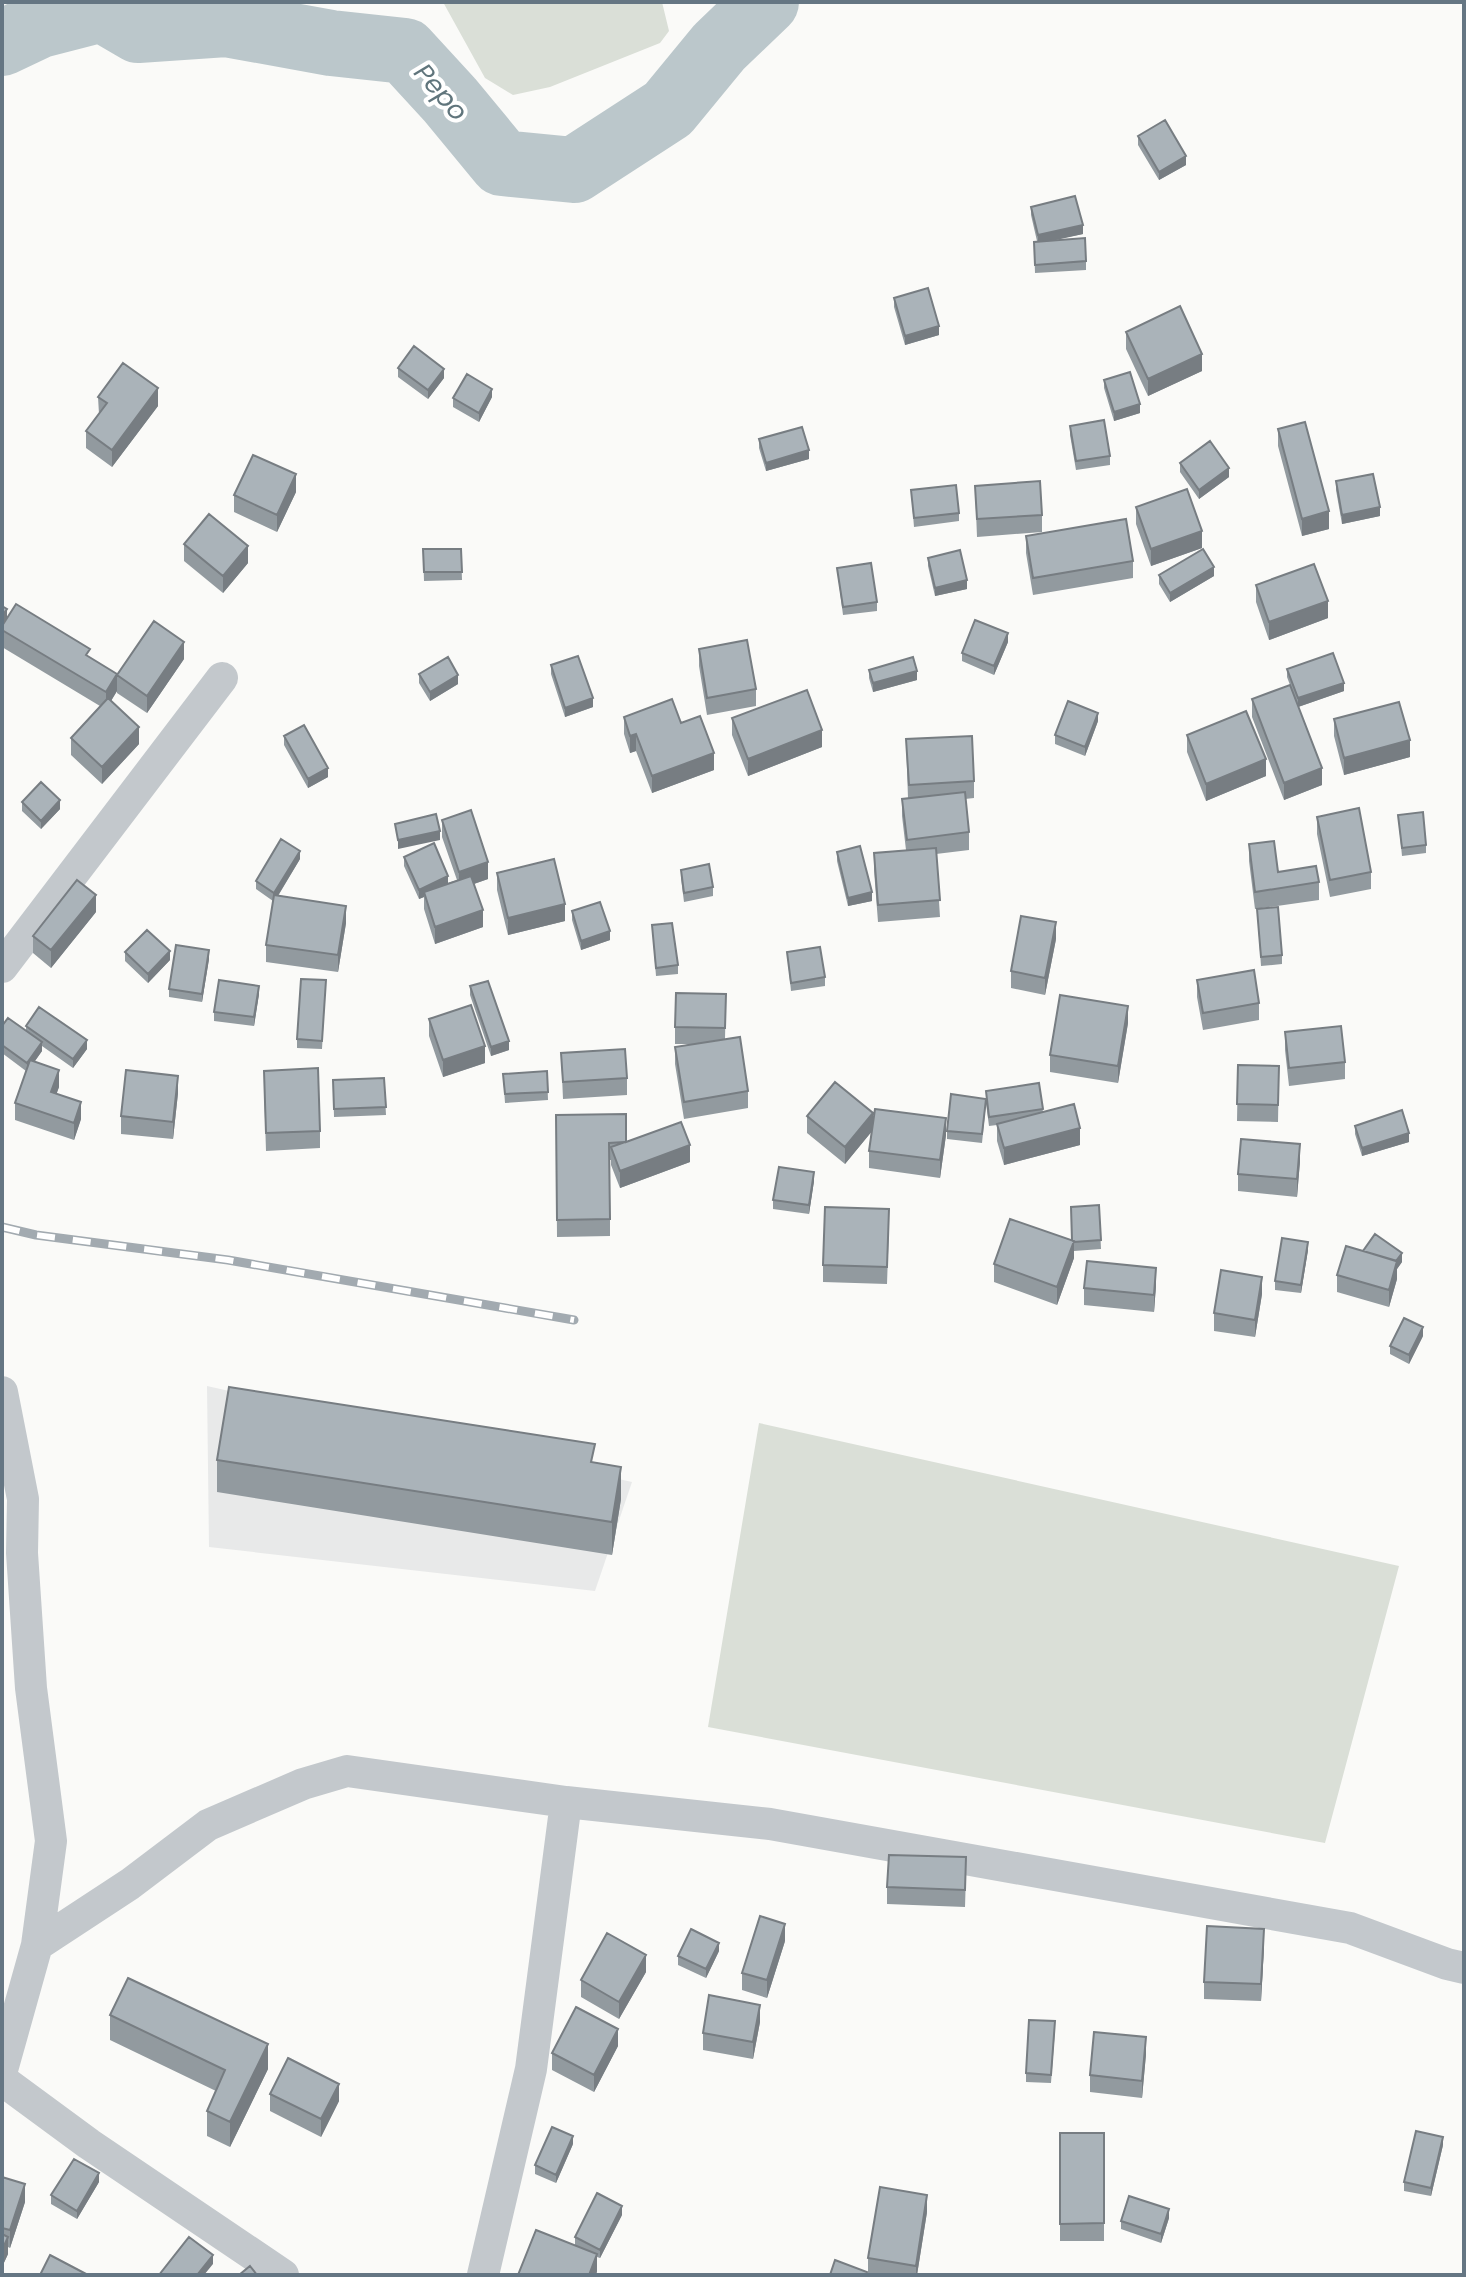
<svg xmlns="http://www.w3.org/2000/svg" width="1466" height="2277" font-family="Poppins,sans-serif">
<rect width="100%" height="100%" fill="#fafaf8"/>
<!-- built -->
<path fill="#e8e9e9" d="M207,1386l425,96 -37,109 -386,-44z"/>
<!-- grass -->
<path fill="#dadfd7" d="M443,2h219l7,29 -9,12 -110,44 -37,8 -28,-17z
M759,1423l640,143 -74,277 -617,-116z"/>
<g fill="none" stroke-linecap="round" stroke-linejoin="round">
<!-- river -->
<path stroke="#bbc7cb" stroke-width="66" d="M2,43l38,-18 62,-16 36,21 88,-6 105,19 74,8 45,49 52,63 72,7 94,-61 51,-62 47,-45"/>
<!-- minor -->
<path stroke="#c3c8cc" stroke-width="32" d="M2,967l220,-289
M2,1392l21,107 -1,54 9,135 20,153 -14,104 -35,125
M37,1945l93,-61 78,-59 95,-41 44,-13 219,31 204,22 580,104 97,36 17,4
M2,2080l87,64 194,131
M483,2275l48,-206 35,-267"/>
<!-- rail casing -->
<g stroke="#a2aab0" stroke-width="9">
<path id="rail" d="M2,1227l34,8 192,25 346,60"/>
</g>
<!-- rail -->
<use href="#rail" stroke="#fff" stroke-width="6" stroke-dasharray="18" stroke-linecap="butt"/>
</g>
<!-- wall -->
<path fill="#929a9f" d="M1138,136l48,29 -27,15 -21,-35z
M1031,207l52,27 -30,6 33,21v9l-51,3 -1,-31 3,-1 -6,-26z
M894,298l45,37 -34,10 -11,-38z
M1126,332l76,39 -54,25 -22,-47z
M398,368l46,10 -16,21 -30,-22z
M1104,380l36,33 -26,8 -10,-33z
M98,397l60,9 -46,61 -26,-19v-17l13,-17z
M492,397l-13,25 -26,-15v-9z
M1070,426l40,30v9l-34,5 -6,-35z
M1278,429l51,100 -27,7 -24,-90z
M759,439l50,20 -43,12 -7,-23z
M1180,463l49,14 -30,22 -19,-27z
M1336,481l44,35 -38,8 -6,-34z
M975,486l67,29v17l-65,5z
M911,490l48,23v8l-45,6z
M296,492l-19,40 -43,-20v-17z
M1136,507l66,41 -51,18 -15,-42z
M1026,536l107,25v17l-100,17 -7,-42z
M184,544l64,19 -25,30 -39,-32z
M423,549h38l1,31 -38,1z
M928,558l39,31 -32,7 -7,-30z
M837,568l40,34v9l-34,4z
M1159,575l55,1 -44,26 -11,-18z
M1256,585l72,33 -59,22 -13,-38z
M7,617l83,40 27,34 -6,10 28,43 -37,40 -31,-29v-17l29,-32 -98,-59v-21z
M1008,642l-14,33 -32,-14v-8z
M699,649l57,40v17l-49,9 -8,-49z
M184,659l-37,54 -30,-20v-18z
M551,665l42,42 -28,10 -14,-43z
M1287,669l57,22 -46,16 24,78 -38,15 -32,-83v-18l38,-14 -3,-8z
M869,670l48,10 -44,12 -4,-14z
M419,674l39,10 -28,17 -11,-18z
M624,717l57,6 33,47 -62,23 -16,-42 -6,2 -6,-19z
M732,718l90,29 -74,29 -16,-41z
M1334,719l76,38 -66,18 -10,-39z
M1098,721l-13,35 -30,-12v-9z
M1187,735l79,41 -60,25 -19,-49z
M284,736l44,41 -20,11 -24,-43z
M906,739l68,42v17l-9,1 4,33v18l-33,4 4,63 -62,5 -4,-52v-17l32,-3 -4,-34v-17l6,-1z
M22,802l38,7 -19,20 -19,-18z
M1398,815l28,30v8l-24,3z
M1317,817l54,55v17l-41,8 -13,-63z
M442,820l46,59 -14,5 9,43 -48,17 -11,-35v-12l-5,2 -15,-33v-9l44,26 9,-3 -15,-43z
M1249,844l29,28 41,10v18l-64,9 -6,-48z
M837,852l35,49 -24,5 -11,-45z
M300,859l-22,37 68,27 -8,49 -72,-10v-17l7,-44 -17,-12v-8z
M681,870l32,17v9l-29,6 -3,-24z
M497,873l68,48 -57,14 -11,-45z
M1257,909l25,46v9l-21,2z
M572,911l38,29 -29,10 -9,-30z
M96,912l-45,56 -18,-15v-17z
M652,925l26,40v9l-22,2z
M1056,939l-11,56 -34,-7v-17z
M125,952l45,8 -22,23 -23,-22z
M787,952l38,25v9l-34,5z
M209,959l-7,43 -33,-5v-8z
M326,980l-4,69 -25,-1v-9z
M1197,980l62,23v17l-56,10 -6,-33z
M470,986l39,64 -18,6 -21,-61z
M259,994l-5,32 -40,-5v-9z
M726,994l-1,45 23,52v17l-64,11 -9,-55v-17l15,-3h-15v-17z
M429,1019l56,44 -42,14 -14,-41z
M1128,1023l-10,60 -68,-11v-17z
M2,1026l24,5v-5l61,23 -14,19 -31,-22v5l-7,10 24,26 -3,7 25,25 -7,21 -59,-20v-17l11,-32 -24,-18z
M1285,1032l60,30v17l-56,7 -4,-36z
M561,1053l66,25v17l-64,4z
M1238,1065l41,1 -1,56 -41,-1z
M547,1071l1,29 -43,3 -2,-29z
M384,1078l2,37 -52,2 -1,-37z
M1039,1083l4,29 37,33 -76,20 -7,-24v-16l-8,1 -3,-23 -4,40 -35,-4v-8l39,-32v-8z
M264,1088l56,43v17l-54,3z
M178,1093l-5,46 -52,-5v-18z
M556,1115l70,27 64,20 -70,26 -9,-23v-5h-1v76l-53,1z
M807,1116l66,11 73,8 -6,43 -71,-10v-17l3,-20 -27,33 -38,-31z
M1355,1126l54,16 -47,14 -7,-22z
M1300,1161l-3,36 -59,-6v-17z
M814,1181l-5,33 -36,-5v-9z
M1099,1205l2,44 -27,2v7l-17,47 -63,-23v-18l78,-24z
M889,1226l-2,58 -64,-2v-17z
M1308,1250l-7,43 -26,-3v-9z
M1402,1262l-5,7v10l-8,28 -52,-15v-17z
M1156,1285l-2,27 -70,-7v-17z
M1262,1294l-7,43 -41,-6v-18z
M1423,1336l-14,28 -19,-10v-8z
M217,1460l378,2 26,37 -9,56 -395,-63z
M966,1874l-1,33 -78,-3v-17z
M785,1941l-18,57 -25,-8v-17z
M1264,1946l-3,55 -57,-2v-17z
M719,1951l-13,27 -28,-13v-9z
M646,1972l-27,47 -38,-22v-17z
M110,2015l158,54 -38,78 -23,-11v-25l9,-20 -106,-51z
M760,2022l-7,37 -50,-9v-17z
M1055,2030l-4,53 -25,-1v-9z
M618,2046l-24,46 -42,-22v-17z
M1146,2054l-4,44 -52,-6v-17z
M270,2094l69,7 -18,36 -51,-26z
M1060,2133h44v108h-44z
M573,2144l-17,39 -21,-9v-9z
M1443,2145l-12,51 -27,-5v-9z
M2,2177l23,25 -15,46 -2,-1v7l-6,13z
M99,2182l-22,37 -26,-15v-9z
M927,2212l-10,63h-49v-17z
M622,2215l-22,43 -3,-1v14l-1,4h-78l57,-30v-8z
M1169,2218l-8,25 -40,-14v-8z"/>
<!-- shaded-wall -->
<path fill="#777d82" d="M1186,156v9l-27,15v-8z
M1083,225v9l-45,10v-9z
M939,326v9l-34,10v-9z
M1202,354v17l-54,25v-17z
M444,369v9l-16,21v-9z
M158,388v18l-46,61v-17z
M492,389v8l-13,25v-9z
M1140,404v9l-26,8v-9z
M809,450v9l-43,12v-8z
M1229,468v9l-30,22v-9z
M296,474v18l-19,40v-17z
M1380,507v9l-38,8v-9z
M1329,511v18l-27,7v-17z
M1202,531v17l-51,18v-17z
M248,546v17l-25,30v-17z
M1214,567v9l-44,26v-9z
M967,580v9l-32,7v-8z
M1328,601v17l-59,22v-18z
M7,609v9l-5,7v-9z
M1008,633v9l-14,33v-9z
M184,642v17l-37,54v-17z
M917,671v9l-44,12v-9z
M117,674v17l-11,18v-17z
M458,675v9l-28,17v-9z
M1344,683v8l-46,16v-9z
M593,698v9l-28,10v-9z
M1098,713v8l-13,35v-9z
M139,727v17l-37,40v-17z
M822,730v17l-74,29v-17z
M636,734v17l-6,2v-17z
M1410,740v17l-66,18v-17z
M714,753v17l-62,23v-17z
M1266,759v17l-60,25v-17z
M328,768v9l-20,11v-9z
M1322,768v17l-38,15v-17z
M60,800v9l-19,20v-8z
M440,831v9l-42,9v-9z
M300,851v8l-26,43v-9z
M488,862v17l-29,10v-17z
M448,876v9l-24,7v5l-5,2v-9z
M872,892v9l-24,5v-8z
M96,895v17l-45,56v-18z
M565,904v17l-57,14v-17z
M346,906v17l-8,49v-17z
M483,910v17l-48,17v-17z
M1056,922v17l-11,56v-17z
M610,931v9l-29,10v-9z
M209,950v9l-7,43v-8z
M170,951v9l-22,23v-9z
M259,986v8l-5,32v-9z
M1128,1006v17l-10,60v-17z
M87,1040v9l-14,19v-9z
M509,1041v9l-18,6v-9z
M42,1042v9l-15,21v-9z
M485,1046v17l-42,14v-17z
M59,1070v17l-8,23v-18z
M178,1076v17l-5,46v-17z
M81,1102v17l-7,21v-17z
M873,1113v17l-28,34v-17z
M946,1118v17l-6,43v-18z
M1080,1128v17l-76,20v-17z
M1409,1133v9l-47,14v-8z
M1300,1144v17l-3,36v-18z
M690,1145v17l-70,26v-17z
M814,1172v9l-5,33v-9z
M1074,1241v17l-17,47v-18z
M1308,1242v8l-7,43v-8z
M1402,1253v9l-5,7v10l-8,28v-17l2,-22z
M1156,1268v17l-2,27v-17z
M1262,1277v17l-7,43v-17z
M1423,1327v9l-14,28v-9z
M621,1467v32l-9,56v-33z
M785,1924v17l-18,57v-18z
M1264,1929v17l-3,55v-17z
M719,1943v8l-13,27v-9z
M646,1955v17l-27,47v-17z
M760,2005v17l-7,37v-17z
M618,2029v17l-24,46v-17z
M1146,2037v17l-4,44v-17z
M268,2044v25l-38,78v-25z
M339,2084v17l-18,36v-18z
M573,2136v8l-17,39v-8z
M1443,2137v8l-12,51v-8z
M99,2173v9l-22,37v-8z
M25,2184v18l-15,46v-18z
M927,2195v17l-10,63h-1v-9z
M622,2206v9l-22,43v-8z
M1169,2209v9l-8,25v-9z
M8,2237v17l-6,13v-17z
M597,2254v17l-1,4h-7z
M213,2255v9l-9,11h-7z"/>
<!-- building -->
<path fill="#aab3b9" stroke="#777d82" stroke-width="2" d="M1165,120l21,36 -27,16 -21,-36z
M1075,196l8,29 -45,10 -7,-28z
M1085,238l1,23 -51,4 -1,-23z
M928,288l11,38 -34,10 -11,-38z
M1180,306l22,48 -54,25 -22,-47z
M414,346l30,23 -16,21 -30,-22z
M123,363l35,25 -46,62 -26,-19 21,-28 -9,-6z
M1130,372l10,32 -26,8 -10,-32z
M467,374l25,15 -13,24 -26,-15z
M1104,420l6,36 -34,5 -6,-35z
M1305,422l24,89 -27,8 -24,-90z
M802,427l7,23 -43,13 -7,-24z
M1210,441l19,27 -30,22 -19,-27z
M253,455l43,19 -19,41 -43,-20z
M1373,474l7,33 -38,8 -6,-34z
M1040,481l2,34 -65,4 -2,-33z
M956,485l3,28 -45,5 -3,-28z
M1187,489l15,42 -51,18 -15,-42z
M209,514l39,32 -25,30 -39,-32z
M1126,519l7,42 -100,17 -7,-42z
M423,549h38l1,23h-38z
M1203,549l11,18 -44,26 -11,-18z
M960,550l7,30 -32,8 -7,-30z
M871,563l6,39 -34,5 -6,-39z
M1314,564l14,37 -59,21 -13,-37z
M16,604l74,45 -4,6 31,19 -11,18 -104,-62v-4z
M2,606l5,3 -5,7z
M975,620l33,13 -14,33 -32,-13z
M154,621l30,21 -37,54 -30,-21z
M747,640l9,49 -49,9 -8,-49z
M1333,653l11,30 -46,15 -11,-29z
M578,656l15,42 -28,10 -14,-43z
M448,657l10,18 -28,17 -11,-18z
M913,657l4,14 -44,12 -4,-13z
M1290,685l32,83 -38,15 -32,-84z
M807,690l15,40 -74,29 -16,-41z
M108,698l31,29 -37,40 -31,-29z
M672,699l9,24 19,-7 14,37 -62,23 -16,-42 -6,2 -6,-19z
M1068,701l30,12 -13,34 -30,-12z
M1399,702l11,38 -66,18 -10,-39z
M1246,711l20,48 -60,25 -19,-49z
M304,725l24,43 -20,11 -24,-43z
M972,736l2,45 -65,4 -3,-46z
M41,782l19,18 -19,21 -19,-19z
M965,792l4,40 -62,8 -5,-41z
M1359,808l12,64 -41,8 -13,-63z
M471,810l17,52 -29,10 -17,-52z
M1423,812l3,33 -24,3 -4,-33z
M436,814l4,17 -42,9 -3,-16z
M281,839l19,12 -26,42 -18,-12z
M1274,841l4,31 38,-6 3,16 -64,10 -6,-48z
M434,843l14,33 -29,14 -15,-33z
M860,846l12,46 -24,6 -11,-46z
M936,848l4,52 -62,5 -4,-52z
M554,859l11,45 -57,14 -11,-45z
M709,864l4,23 -29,6 -3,-23z
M471,876l12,34 -48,17 -11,-35z
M77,880l19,15 -45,55 -18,-14z
M274,895l72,11 -8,49 -72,-10z
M600,902l10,29 -29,10 -9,-30z
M1278,907l4,48 -21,2 -4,-48z
M1021,916l35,6 -11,56 -34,-7z
M672,923l6,42 -22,3 -4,-43z
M147,930l23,21 -22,23 -23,-22z
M176,945l33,5 -7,44 -33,-5z
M820,947l5,30 -34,6 -4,-31z
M1254,970l5,33 -56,10 -6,-33z
M301,979l25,1 -4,61 -25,-2z
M219,980l40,6 -5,31 -40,-5z
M488,981l21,60 -18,6 -21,-61z
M676,993l50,1 -1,34 -50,-1z
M1060,995l68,11 -10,60 -68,-11z
M471,1005l14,41 -42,14 -14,-41z
M39,1007l48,33 -14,19 -47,-33z
M8,1018l34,24 -15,21 -25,-18v-19z
M1341,1026l4,36 -56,6 -4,-36z
M740,1037l8,54 -64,11 -9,-55z
M625,1049l2,29 -64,4 -2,-29z
M30,1060l29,10 -8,22 30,10 -7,21 -59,-20z
M1238,1065l41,1 -1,39 -41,-1z
M318,1068l2,63 -54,2 -2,-62z
M126,1070l52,6 -5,46 -52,-6z
M547,1071l1,21 -43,2 -2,-20z
M384,1078l2,29 -52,2 -1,-29z
M835,1082l38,31 -28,34 -38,-31z
M1039,1083l4,26 -54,8 -3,-26z
M951,1094l35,5 -4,35 -35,-3z
M1074,1104l6,24 -76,20 -7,-24z
M875,1109l71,9 -6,42 -71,-9z
M1402,1110l7,23 -47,15 -7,-22z
M626,1114v28l55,-20 9,23 -70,26 -9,-24 14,-5 -16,1 1,76 -53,1 -1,-105z
M1241,1139l59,5 -3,35 -59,-5z
M779,1167l35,5 -5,33 -36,-5z
M1099,1205l2,35 -27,2 -2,-2 -1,-33z
M825,1207l64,2 -2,58 -64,-2z
M1010,1219l64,22 -17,46 -63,-23z
M1375,1234l27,19 -6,8 -33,-10z
M1282,1238l26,4 -7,43 -26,-4z
M1346,1246l51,15 -8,29 -52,-15z
M1087,1261l69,7 -2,27 -70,-7z
M1221,1270l41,7 -7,43 -41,-7z
M1404,1318l19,9 -14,28 -19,-9z
M229,1387l366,57 -4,18 30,5 -9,55 -395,-62z
M889,1855l77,2 -1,33 -78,-3z
M760,1916l25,8 -18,56 -25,-7z
M1207,1926l57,3 -3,55 -57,-2z
M691,1929l28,14 -13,26 -28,-13z
M607,1933l39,22 -27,47 -38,-22z
M128,1978l140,66 -38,78 -23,-11 18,-41 -115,-55z
M709,1995l51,10 -7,37 -50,-9z
M576,2007l42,22 -24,46 -42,-22z
M1029,2020l26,1 -4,54 -25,-2z
M1094,2032l52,5 -4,44 -52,-6z
M288,2058l51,26 -18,35 -51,-25z
M552,2127l21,9 -17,39 -21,-10z
M1416,2131l27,6 -12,51 -27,-6z
M1060,2133h44v90l-44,1z
M74,2159l25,14 -22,38 -26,-16z
M2,2177l23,7 -15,46 -8,-2z
M880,2187l47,8 -11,71 -48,-8z
M597,2193l25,13 -22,44 -25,-13z
M1129,2196l40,13 -8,25 -40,-13z
M536,2230l61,24 -8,21h-71z
M2,2234l6,3 -6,13z
M189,2237l24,18 -16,20h-38z
M50,2255l38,20h-48z
M835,2260l32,12 -1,3h-36z
M250,2266l7,9h-18z"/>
<g text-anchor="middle" stroke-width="8" stroke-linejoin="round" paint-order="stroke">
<!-- water labels -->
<g font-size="26" font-style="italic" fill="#60757c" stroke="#fff">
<text transform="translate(441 92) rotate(49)" y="9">Pepo</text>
</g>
</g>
<!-- border -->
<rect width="1466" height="2277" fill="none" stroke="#657683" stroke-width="8"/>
</svg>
